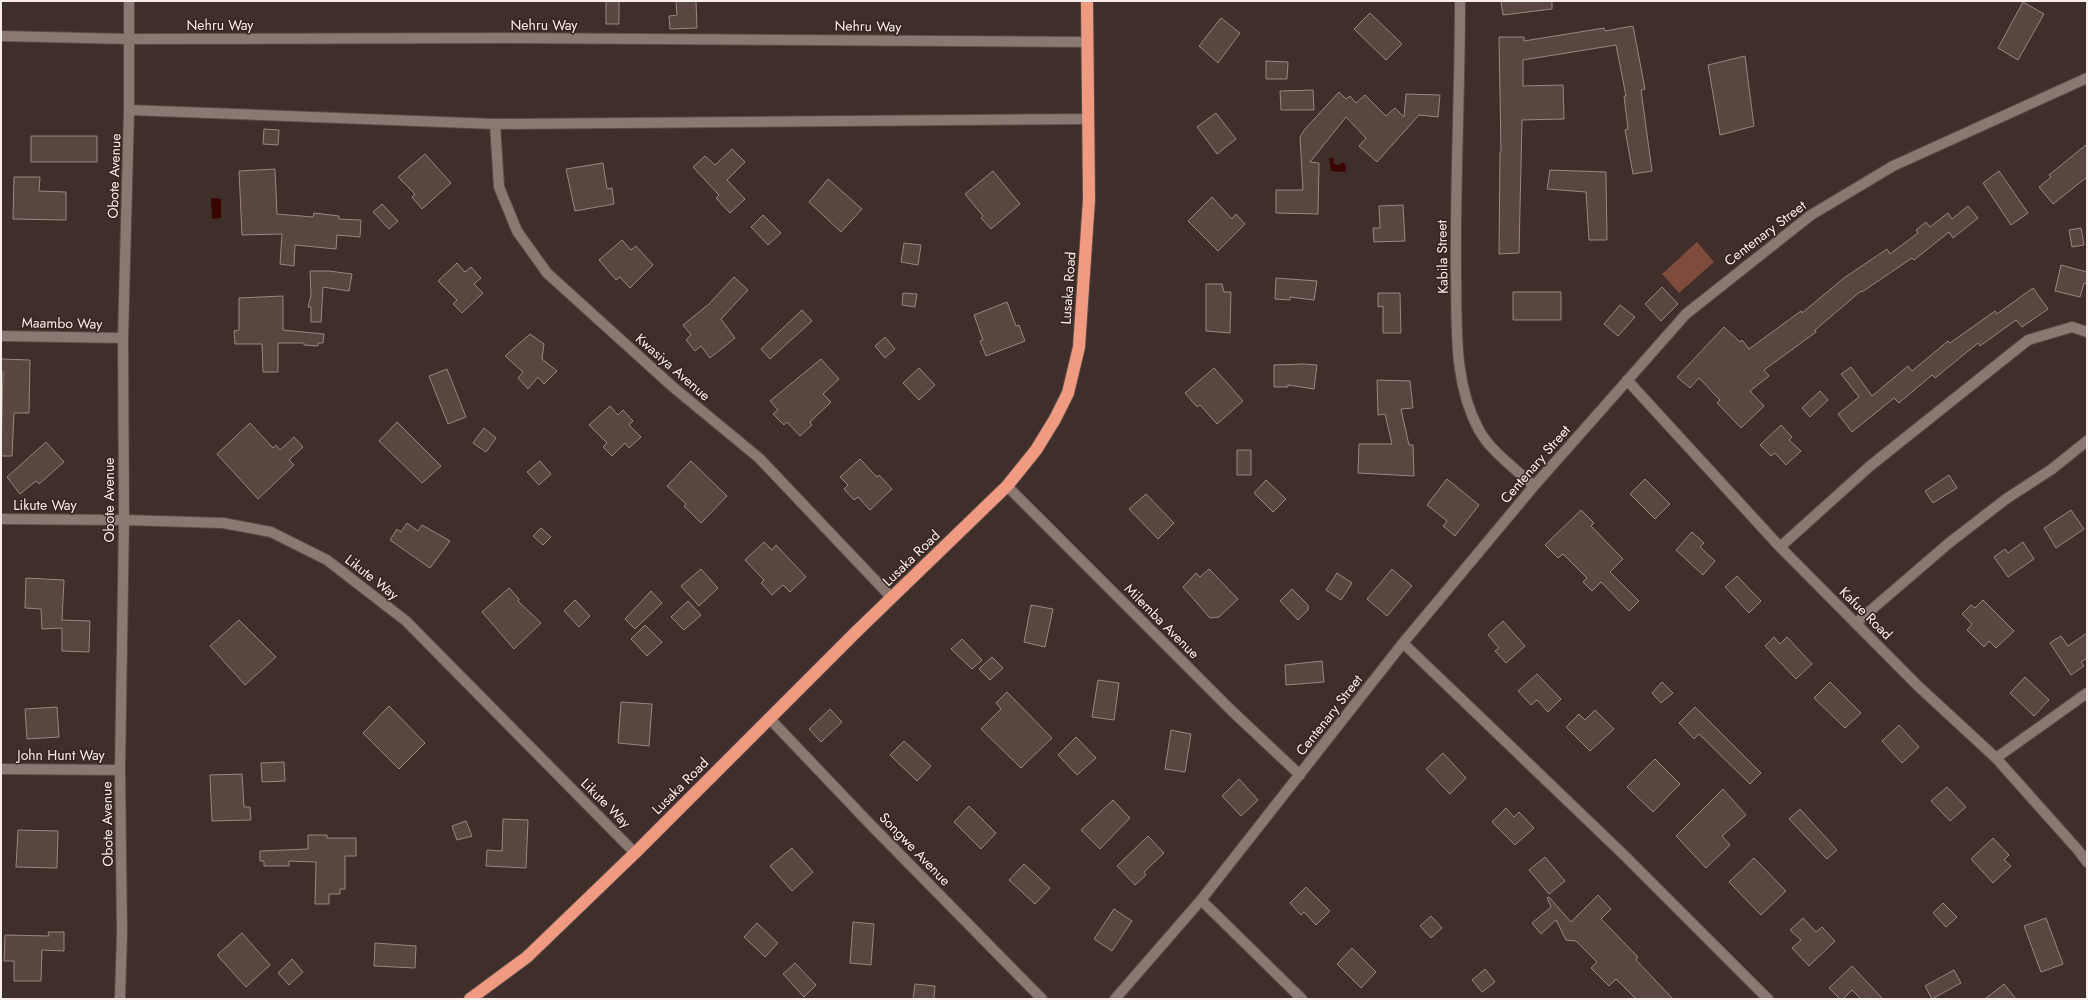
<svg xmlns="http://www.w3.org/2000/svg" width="2088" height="1000" font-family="Jost,sans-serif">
<rect width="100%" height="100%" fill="#3f2e29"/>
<!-- green -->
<path fill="#7e4b3c" d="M1697,242l17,20 -35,31 -17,-19z"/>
<!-- water -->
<path fill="#390500" d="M1329,158h5l-1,5 5,2 6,-3 2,6 -1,4 -14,-1z
M211,198l10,1v19l-9,1z"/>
<!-- building -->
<path fill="#594641" stroke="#9b8680" d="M606,1h13v23h-13z
M676,1h20l1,27 -27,1 -1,-13 8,-1z
M1501,1h51v8l-49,6z
M2023,2l21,12 -26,46 -20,-12z
M1370,13l32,31 -16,16 -32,-31z
M1221,18l19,15 -22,30 -19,-17z
M1633,26l12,63 -4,1 11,81 -19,3 -8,-44 3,-1 -4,-33h2l-10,-51 -93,15v26l40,-1 1,34 -42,1 -3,133 -20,1 1,-102h1l-2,-115h25v4l80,-13 1,3z
M1745,56l9,70 -34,9 -12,-70z
M1266,61l22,1 -1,17h-21z
M1313,90l1,20h-33l-1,-19z
M1339,92l7,7 4,-3 6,7 9,-8 21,21 9,-8 9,9 2,-23 34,1 -2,22 -19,-2 -42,47 -18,-16 7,-8 -20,-21 -36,45 9,1 -1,51 -42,-1v-23h27l-3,-53 5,-8z
M1216,113l20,26 -19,15 -20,-27z
M264,129l15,1 -1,15 -15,-1z
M31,136h66v26h-66z
M2087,144v33l-34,27 -14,-17 12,-10 -2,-2z
M732,149l13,13 -18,18 18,19 -15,14 -14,-15 3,-3 -26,-28 12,-11 10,9z
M425,154l26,29 -29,26 -10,-12 3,-3 -17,-17z
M603,163l4,26 5,-1 2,16 -39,7 -9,-42z
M275,169l2,45 36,3 1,-4 25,3v3l22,1 -1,17 -23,-2 -1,14 -41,-4 -1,21 -14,-2 2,-30 -40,1 -3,-64z
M1550,170l56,2 1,68h-18l-3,-48 -39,-3z
M993,171l27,33 -29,25 -10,-11 2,-2 -18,-22z
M1999,171l29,42 -17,12 -28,-42z
M14,177h26l-1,14 27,1v28l-53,-1z
M828,179l34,30 -21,23 -32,-30z
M1212,197l20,22 4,-5 9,10 -27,27 -30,-30z
M382,204l16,17 -9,8 -16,-17z
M1403,205l2,36 -31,1 -1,-14h7l-1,-22z
M1968,206l10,12 -25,20 -4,-6 -35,28 -2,-2 -50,34 -1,-1 -46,39 1,2 -52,38 5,6 -19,15 14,15 -23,22 -24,-25 3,-3 -21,-22 -9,10 -13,-11 47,-50 16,15 2,-2 7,9 52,-38 1,2 42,-35 43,-29 3,5 28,-21 -2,-3 10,-8 4,5 18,-14 4,6z
M763,215l18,18 -13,12 -17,-18z
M2081,228l3,17 -12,2 -3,-17z
M622,240l9,10 5,-4 17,19 -23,23 -10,-11 -4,3 -17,-20z
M904,243l17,2 -3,20 -17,-3z
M457,263l8,9 6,-5 10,11 -7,6 9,9 -21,20 -9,-9 4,-4 -19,-19z
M2061,265l26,7v12l-3,-1 -4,14 -25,-6z
M310,271h19l23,3 -3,17 -26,-4 -2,35h-10v-15h-3l3,-12z
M734,277l14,13 -27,29 14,19 -25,20 -9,-12 -6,5 -9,-11 5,-5 -8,-10 26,-21z
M1276,278l41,3 -3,19 -24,-3v3l-15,-1z
M1206,284h16l2,8h7l-1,41 -24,-2z
M1662,287l16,17 -17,17 -16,-17z
M2033,288l15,21 -26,18 -6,-7 -36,26 -2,-3 -43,35 -3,-3 -33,28 -5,-5 -42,34 -14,-18 21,-17 -18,-23 10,-7 21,29 36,-30 4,5 36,-30 2,2 45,-32 2,3z
M1513,292h48v28h-48z
M903,293l14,1 -2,13 -13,-2z
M1378,293h22l1,40h-18v-27l-5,1z
M283,296v34l41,4 -1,9h-5v3l-14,-1v-2h-26v29h-15l-1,-28h-27l-1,-13 5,-1v-32z
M1007,302l9,24 3,-1 6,16 -39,15 -6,-15 3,-1 -9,-25z
M1620,305l15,12 -17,19 -14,-12z
M802,310l10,11 -42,38 -9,-10z
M530,334l14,10 -2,15 15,12 -13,13 -6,-7 -10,12 -10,-11 5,-6 -18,-16z
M885,337l10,12 -10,9 -10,-12z
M1,359l29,1 -1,53h-15l-2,43h-11l2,-84h-2z
M821,359l18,20 -16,15 8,8 -21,20 2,3 -12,11 -13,-14 -3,3 -11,-11 5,-4 -8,-9z
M1304,364l13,1 -3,24 -26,-4v2h-14v-22z
M919,368l16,17 -16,15 -16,-17z
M1214,368l29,33 -26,23 -17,-19 -3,2 -12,-14z
M447,369l19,48 -18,7 -19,-48z
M1377,380l33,1 3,27 -12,1 8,36h4l1,31 -56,-3 1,-29h33l-7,-30 -7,1z
M1820,391l8,9 -18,17 -8,-9z
M610,406l8,9 5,-5 10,11 -4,4 12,12 -12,11 -4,-5 -13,13 -9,-9 4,-4 -18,-18z
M397,422l44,44 -19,17 -43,-42z
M250,423l23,25 3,-3 4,5 14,-13 9,10 -14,13 5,5 -36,34 -41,-45z
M1781,425l11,12 -3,3 12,11 -15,14 -11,-12 -4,3 -11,-11z
M484,428l12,10 -10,14 -13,-9z
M46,442l18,20 -25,22 -3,-3 -16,13 -13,-17z
M1237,450h14v25h-14z
M860,459l17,18 2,-2 13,14 -22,21 -12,-13 -4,3 -10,-11 4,-4 -8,-8z
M540,461l11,13 -12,11 -12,-13z
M691,461l36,35 -26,27 -17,-17 2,-2 -19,-18z
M1949,475l8,13 -24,15 -8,-12z
M1447,479l32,26 -24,31 -12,-10 4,-5 -20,-16z
M1645,479l25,25 -15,15 -25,-25z
M1266,480l20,19 -13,13 -19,-19z
M1146,494l28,29 -16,16 -29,-30z
M1581,510l13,13 -3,3 32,33 -13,13 29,29 -10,10 -28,-29 -9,9 -9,-9 4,-4 -24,-24 -5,4 -13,-13z
M2071,510l13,19 -28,19 -12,-20z
M407,523l11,8 4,-6 28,16 -20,27 -40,-28 7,-11 4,3z
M541,528l10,9 -8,8 -10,-9z
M1692,532l12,11 -4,4 15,14 -12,14 -27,-25z
M764,542l8,8 4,-5 30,32 -16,15 -7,-7 -11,10 -11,-12 3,-3 -19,-20z
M2023,542l11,17 -26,18 -14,-20 11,-8 3,4z
M701,569l17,19 -19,18 -18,-20z
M1209,569l29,30 -19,18 -9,1 -27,-31 13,-14 4,4z
M1392,569l20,17 -25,30 -20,-17z
M1337,573l15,10 -11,17 -15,-10z
M1737,576l24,25 -12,12 -24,-26z
M26,578l38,2 -2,40 28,1 -1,31 -27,-1v-23l-20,1 -1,-20 -16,-1z
M509,588l10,11 -1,2 23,22 -27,26 -32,-37z
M1292,589l16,16v5l-10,10 -18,-19z
M651,591l11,12 -27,26 -10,-10z
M575,600l15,16 -11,11 -15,-16z
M1983,600l31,31 -18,17 -7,-7 -5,6 -17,-17 5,-6 -10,-10 9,-9 4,3z
M688,601l13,14 -17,15 -13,-13z
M1031,605l22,4 -8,38 -21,-5z
M239,620l37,37 -31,28 -35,-39z
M1503,621l22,25 -19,17 -11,-12 4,-3 -11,-13z
M645,625l17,17 -15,14 -16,-17z
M2087,633v25l-6,4 3,4 -13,9 -21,-32 11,-7 7,10z
M1774,637l6,7 7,-7 25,27 -16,15 -31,-33z
M962,639l20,21 -10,9 -21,-20z
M992,657l11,11 -13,12 -11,-11z
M1322,661l2,21 -38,3 -1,-20z
M1537,674l24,25 -13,13 -11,-12 -6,5 -13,-14z
M2025,677l24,23 -15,16 -24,-23z
M1098,680l21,3 -5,37 -22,-3z
M1662,682l11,11 -12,10 -9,-10z
M1830,682l31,31 -16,15 -31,-30z
M1007,692l45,46 -31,30 -40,-39 20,-20 -5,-6z
M621,702l31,2 -3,42 -31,-3z
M389,706l36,37 -26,26 -36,-36z
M57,707l2,30 -32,2 -2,-30z
M1695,707l66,66 -11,11 -51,-50 -5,5 -15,-16z
M830,709l12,13 -21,20 -12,-13z
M1595,710l19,19 -24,22 -24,-24 13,-13 6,6z
M1899,725l20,22 -17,16 -20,-22z
M1171,730l20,4 -6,38 -20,-3z
M1076,737l20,21 -19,17 -19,-20z
M904,741l27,25 -14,15 -27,-26z
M1443,753l23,25 -16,16 -24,-25z
M1655,759l25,25 -27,28 -26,-25z
M284,762l1,19 -23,1 -1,-19z
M242,774l2,33h6l1,13 -39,1 -2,-46z
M1239,779l19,21 -17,16 -19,-20z
M1947,787l19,20 -16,14 -19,-20z
M1723,789l23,26 -24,21 8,9 -24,23 -30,-32z
M1113,800l17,18 -30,31 -19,-19z
M969,806l27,27 -15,16 -27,-27z
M1506,808l8,9 5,-5 15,16 -19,17 -23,-23z
M1800,809l37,41 -10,9 -38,-40z
M503,819l25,1 -2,48 -40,-2 1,-16 15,1z
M466,821l6,15 -15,4 -5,-14z
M18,830l40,1 -1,37 -41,-1z
M308,835h19v3h29v18h-11v33h-5v5h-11v10h-14l1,-42 -27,-1v5h-25v-5h-4v-10l48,-2z
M1148,836l16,17 -20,19 2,3 -11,10 -18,-19z
M1993,838l16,17 -5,5 7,6 -18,17 -22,-24z
M792,848l21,24 -21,19 -22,-25z
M1545,857l20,24 -16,13 -20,-24z
M1754,858l32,33 -25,24 -32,-33z
M1024,864l26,24 -15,16 -26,-24z
M1306,887l24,24 -14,14 -12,-13 -3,3 -11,-12z
M1598,895l13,14 -10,10 37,38 -2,3 37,39h-37l-20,-20 -7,7 -18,-18 6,-6 -21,-21 -10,-1 -10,-20 -15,14 -9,-11 19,-16 -4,-9 2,-1 22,25z
M1943,903l14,14 -11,10 -13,-14z
M1114,909l18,12 -20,30 -18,-12z
M1431,916l11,12 -11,10 -11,-12z
M1803,918l13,14 6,-5 13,14 -26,25 -17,-18 9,-8 -11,-10z
M2046,918l17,46 -22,8 -17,-46z
M853,922l21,2 -3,41 -21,-2z
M757,923l21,20 -13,14 -21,-20z
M48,932h16v19l-22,-1 -1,31h-27v-20h-10l1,-26 44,1z
M242,933l28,32 -24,22 -29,-32z
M375,943l41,3 -1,22 -41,-2z
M1352,948l24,24 -15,16 -24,-24z
M292,959l11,13 -14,13 -11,-12z
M795,963l21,22 -12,12 -21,-23z
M1852,966l31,33h-22l-9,-9 -9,9h-3l-11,-11z
M1485,969l10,13 -13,10 -10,-12z
M1954,970l7,13 -29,16 -7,-13z
M915,984l20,2 -1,13h-21z
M2004,984l12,15h-31z"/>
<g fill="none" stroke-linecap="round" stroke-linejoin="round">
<!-- minor casing -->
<g stroke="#584a45" stroke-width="12">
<path id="minor" d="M1460,1c0,91 -5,181 -4,272 1,53 -3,109 23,157 12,22 37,39 55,56
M1,36l127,3 379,-1 579,4
M129,110l366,14 594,-5
M495,124l4,63 18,44 30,42 126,114 86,71 133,140
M1,336l122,2
M1627,380l153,167 138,139 78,72 82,92 9,12
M1007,486l226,226 67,63
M1,519l123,1 99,3 48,9 56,28 79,61 229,232
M1780,547l90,-81 158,-126 44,-13 15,5
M1856,623l93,-80 57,-44 46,-30 35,-28
M1403,643l222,213 143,143
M769,718l100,105 173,176
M1996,758l91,-65
M1,769l119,1
M1201,900l101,99
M120,999l2,-67 -2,-162 4,-250 -1,-182 6,-228v-109
M1115,999l86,-99 202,-257 131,-157 152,-172 125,-99 82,-49 194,-88"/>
</g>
<!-- highway casing -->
<g stroke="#584a45" stroke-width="14">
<path id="highway" d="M470,999l57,-42 108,-104 221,-221 151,-146 29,-36 19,-31 13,-26 11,-46 4,-59 6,-88 -2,-199"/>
</g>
<!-- minor -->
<use href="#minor" stroke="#8c7872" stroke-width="10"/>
<!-- highway -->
<use href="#highway" stroke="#f09a81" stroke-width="12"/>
</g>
<g text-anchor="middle" stroke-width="3" stroke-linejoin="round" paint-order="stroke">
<!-- street labels -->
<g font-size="14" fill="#faeeeb" stroke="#35241f">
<text x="220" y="30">Nehru Way</text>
<text x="544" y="30">Nehru Way</text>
<text transform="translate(868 26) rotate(1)" y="5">Nehru Way</text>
<text transform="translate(114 176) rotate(-88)" y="5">Obote Avenue</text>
<text transform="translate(1765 233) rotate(-37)" y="5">Centenary Street</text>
<text transform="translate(1442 257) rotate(-91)" y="5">Kabila Street</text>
<text transform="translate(1068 288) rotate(-86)" y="5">Lusaka Road</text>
<text transform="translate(62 323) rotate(1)" y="5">Maambo Way</text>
<text transform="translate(673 367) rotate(41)" y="5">Kwasiya Avenue</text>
<text transform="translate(1535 464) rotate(-49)" y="5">Centenary Street</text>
<text transform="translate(109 500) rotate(-90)" y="5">Obote Avenue</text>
<text x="45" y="510">Likute Way</text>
<text transform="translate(911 558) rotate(-44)" y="5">Lusaka Road</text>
<text transform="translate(372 577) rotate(38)" y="5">Likute Way</text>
<text transform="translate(1866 613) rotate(45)" y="5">Kafue Road</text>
<text transform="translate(1162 621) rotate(45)" y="5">Milemba Avenue</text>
<text transform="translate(1329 715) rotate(-52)" y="5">Centenary Street</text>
<text x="61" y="760">John Hunt Way</text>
<text transform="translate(680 786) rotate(-45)" y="5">Lusaka Road</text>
<text transform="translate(606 803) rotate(45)" y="5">Likute Way</text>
<text transform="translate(107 824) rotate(-91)" y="5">Obote Avenue</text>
<text transform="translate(915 849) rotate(46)" y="5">Songwe Avenue</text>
</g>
</g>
<!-- border -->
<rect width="2088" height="1000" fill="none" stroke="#faeeeb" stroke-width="4"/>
</svg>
